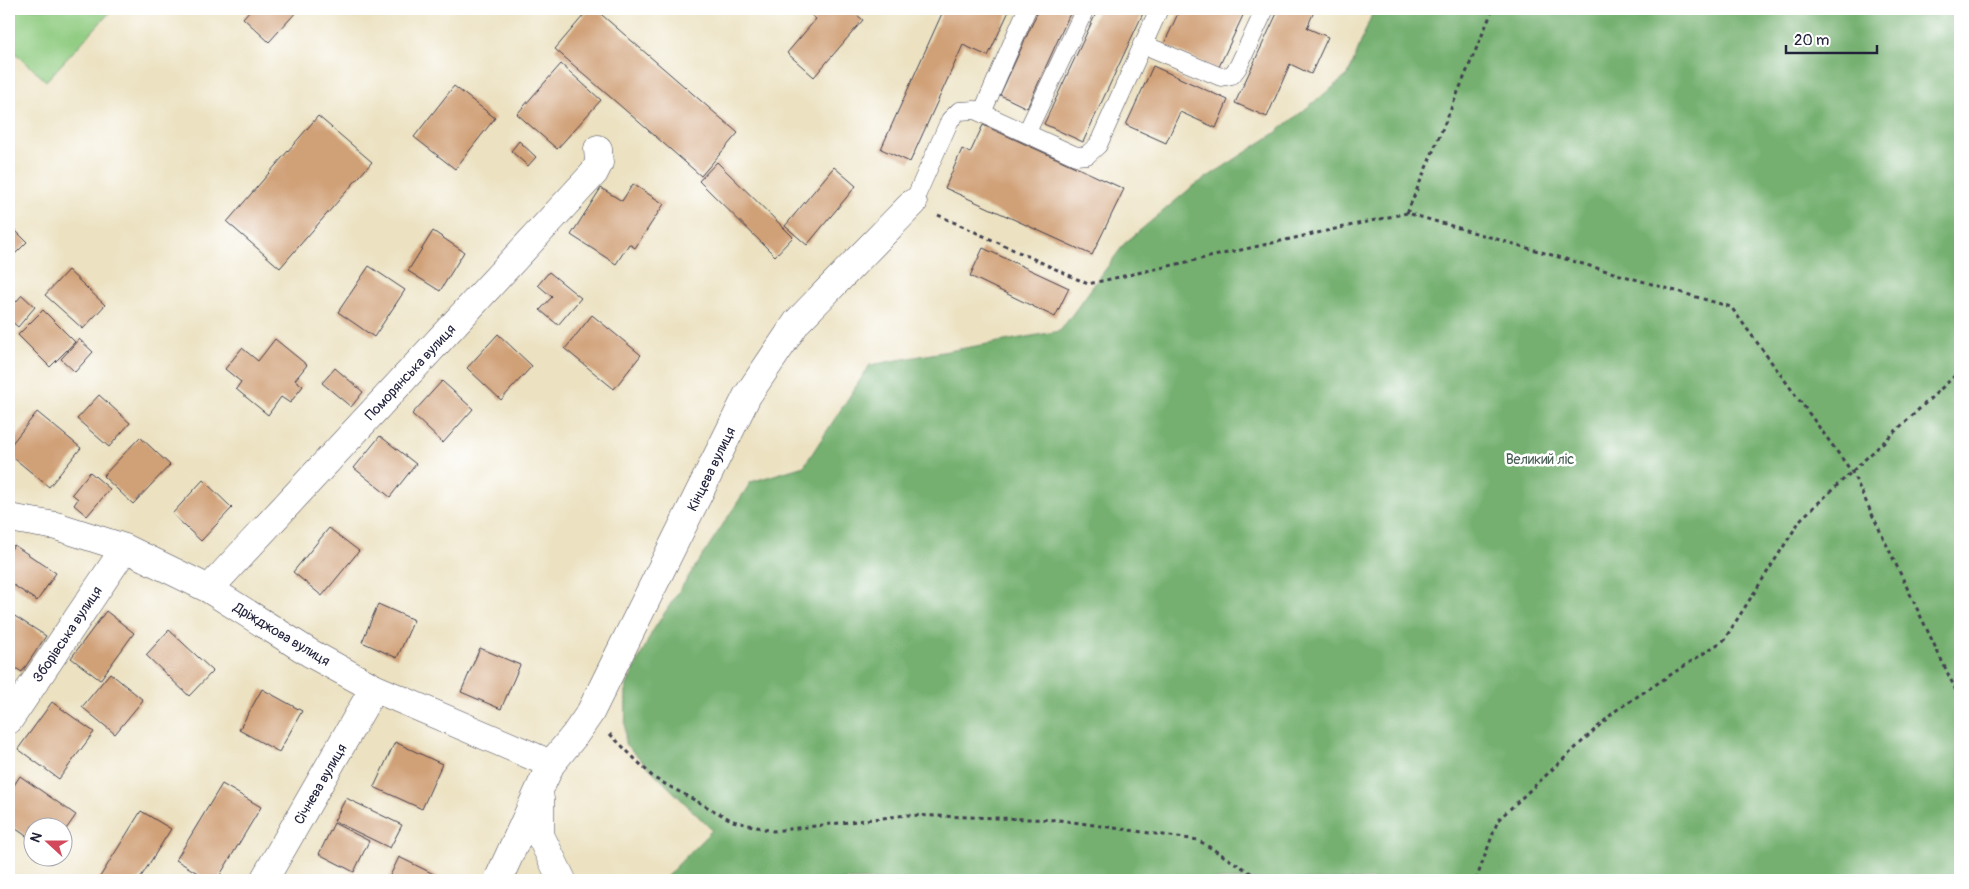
<svg xmlns="http://www.w3.org/2000/svg" width="1969" height="889" font-family="Pangolin,sans-serif">
<rect width="100%" height="100%" fill="#fff"/>
<filter id="ink" filterUnits="userSpaceOnUse"><feTurbulence type="fractalNoise" baseFrequency=".02" numOctaves="2"/><feDisplacementMap in="SourceGraphic" scale="10" xChannelSelector="R" yChannelSelector="G"/><feConvolveMatrix kernelMatrix="1 2 1 2 8 2 1 2 1" color-interpolation-filters="sRGB"/></filter>
<filter id="wash" filterUnits="userSpaceOnUse"><feTurbulence type="fractalNoise" baseFrequency=".0096" numOctaves="4" result="noise"/><feDisplacementMap in="SourceGraphic" scale="20" xChannelSelector="R" yChannelSelector="G"/><feGaussianBlur stdDeviation="1.12" result="paint"/><feColorMatrix in="noise" values="0 0 0 0 0 0 0 0 0 0 0 0 0 0 0 0 0 1.4 0 .05"/><feComposite in="paint" operator="in"/></filter>
<g filter="url(#wash)">
<rect width="100%" height="100%" fill="#ece2c2"/>
<!-- green -->
<path fill="#90cc81" stroke="#59775e" d="M9,9h104l-67,72 -37,-34z"/>
<!-- forest -->
<path fill="#74b06f" stroke="#4b6955" d="M1374,9h586v871h-1297l49,-50 -87,-86 1,-57 26,-55 99,-150 53,-16 66,-101 190,-34 65,-88 67,-56 82,-53 74,-59z"/>
<g id="blocks">
<!-- building -->
<path fill="#d0a077" d="M251,9h48l-30,33 -26,-24z
M589,9h6l143,124 -37,43 -146,-127z
M804,9h46l13,11 -49,57 -27,-24 29,-34z
M944,9h66l-22,47 -25,-11 -53,117 -29,-13z
M1039,9h33l-45,99 -27,-13z
M1098,9h47l-62,133 -39,-18z
M1180,9h66l-28,60 -54,-25z
M1279,9h36l-8,19 21,9 -17,37 -21,-10 -23,53 -32,-14z
M561,64l40,36 -44,49 -40,-35z
M1153,66l75,34 -12,28 -36,-16 -14,31 -40,-18z
M454,86l41,32 -40,51 -41,-32z
M318,116l54,46 -92,106 -53,-46z
M983,125l141,64 -32,66 -147,-67 17,-39 8,4z
M519,141l17,16 -8,9 -17,-15z
M717,162l76,75 -18,19 -76,-75z
M834,167l22,19 -49,59 -22,-19z
M633,184l31,20 -29,44 -6,-4 -13,20 -45,-29 30,-47 21,13z
M9,224l18,18 -17,17 -1,-1z
M433,231l31,21 -24,39 -32,-20z
M983,248l86,40 -14,29 -85,-41z
M369,266l36,24 -31,47 -36,-25z
M68,270l37,35 -22,24 -38,-34z
M549,272l32,26 -23,27 -18,-15 12,-13 -14,-12z
M22,295l13,12 -17,20 -9,-8v-9z
M43,310l32,32 -25,25 -32,-32z
M592,315l49,40 -27,34 -49,-40z
M498,334l34,32 -31,34 -34,-32z
M79,339l14,13 -18,20 -14,-13z
M275,339l32,26 -12,15 8,6 -13,17 -9,-6 -13,18 -32,-26 5,-7 -16,-13 17,-21 16,13z
M335,368l28,24 -12,15 -29,-24z
M442,381l31,28 -30,34 -31,-29z
M99,395l31,28 -21,24 -32,-28z
M37,412l44,36 -32,39 -40,-33v-7z
M380,436l36,28 -26,33 -36,-29z
M140,437l30,28 -37,39 -30,-28z
M90,472l20,17 -23,27 -13,-11 4,-6 -6,-5z
M203,480l29,28 -31,33 -29,-27z
M329,528l30,23 -37,45 -29,-24z
M14,545l42,28 -19,28 -28,-19v-30z
M378,604l36,16 -17,38 -35,-16z
M106,611l28,22 -34,47 -29,-22z
M13,615l33,21 -24,36 -13,-8v-43z
M169,630l44,41 -24,25 -43,-41z
M480,648l40,17 -19,44 -40,-17z
M110,673l33,27 -28,34 -33,-27z
M262,689l40,22 -23,41 -40,-22z
M52,702l42,30 -35,47 -41,-30z
M395,742l47,22 -20,45 -48,-22z
M20,776l56,39 -14,20v-9h-30v14l-23,-16v-31z
M222,784l39,23 -44,73h-8l-33,-20z
M346,798l56,27 -12,23 -56,-27z
M141,811l30,18 -32,51h-41z
M334,823l35,18 -15,31 -35,-18z
M399,857l47,23h-58z"/>
</g>
</g>
<g filter="url(#ink)">
<use href="#blocks" fill-opacity="0" stroke="#403f4f" stroke-width="1"/>
<g fill="none" stroke-linecap="round" stroke-linejoin="round">
<!-- lane casing -->
<g stroke="#403f4f" stroke-width="19">
<path id="lane" d="M1142,44l79,33 11,-2 6,-8 27,-58
M982,113l45,-104
M1027,132l58,-123
M913,203l37,-83 9,-9 16,-1 101,46 11,-1 11,-10 61,-136"/>
</g>
<!-- street casing -->
<g stroke="#403f4f" stroke-width="29">
<path id="street" d="M9,518l47,8 69,22 84,41 101,64 64,35 177,76
M209,589l385,-416 5,-10 -1,-14
M9,720l116,-172
M540,799v36l22,45
M264,880l110,-192
M498,880l53,-116 23,-28 16,-23 157,-317 50,-74 116,-119"/>
</g>
<!-- path -->
<path stroke="#403f4f" stroke-width="3" stroke-dasharray="4 4" stroke-linecap="butt" d="M1407,213l86,-204
M938,215l150,69 319,-71 324,94 121,165 108,227
M610,734l44,44 79,43 40,10 134,-16 152,5 139,20 64,40
M1476,880l22,-60 117,-109 109,-71 77,-121 159,-148"/>
<!-- lane -->
<use href="#lane" stroke="#fff" stroke-width="18"/>
<!-- street -->
<use href="#street" stroke="#fff" stroke-width="28"/>
</g>
</g>
<g text-anchor="middle" stroke-width="5" stroke-linejoin="round" paint-order="stroke">
<!-- street labels -->
<g font-size="14" fill="#22223b" stroke="#fff">
<text transform="translate(410 372) rotate(-47)" y="5">Поморянська вулиця</text>
<text transform="translate(711 469) rotate(-64)" y="5">Кінцева вулиця</text>
<text transform="translate(67 634) rotate(-56)" y="5">Зборівська вулиця</text>
<text transform="translate(282 634) rotate(31)" y="5">Дріжджова вулиця</text>
<text transform="translate(320 784) rotate(-60)" y="5">Січнева вулиця</text>
</g>
<!-- park labels -->
<g font-size="14" fill="#485e54" stroke="#fff">
<text x="1540" y="464">Великий ліс</text>
</g>
</g>
<!-- margin -->
<rect width="1969" height="889" fill="none" stroke="#fff" stroke-width="30"/>
<!-- north arrow -->
<g transform="translate(48 842) rotate(291)"><circle r="24" fill="#ffffff" stroke="#a7a7b1"/>
<path d="M0-4L9 19L0 12L-9 19Z" fill="#d1495b"/>
<text y="-8" font-size="14" font-weight="bold" text-anchor="middle" fill="#22223b">N</text>
</g>
<!-- scale -->
<path d="M1786 45v8h91v-8" fill="none" stroke="#22223b" stroke-width="2.5"/>
<text x="1794" y="45" font-size="15" fill="#22223b" stroke="#ffffff" stroke-width="4" paint-order="stroke">20 m</text>
</svg>
